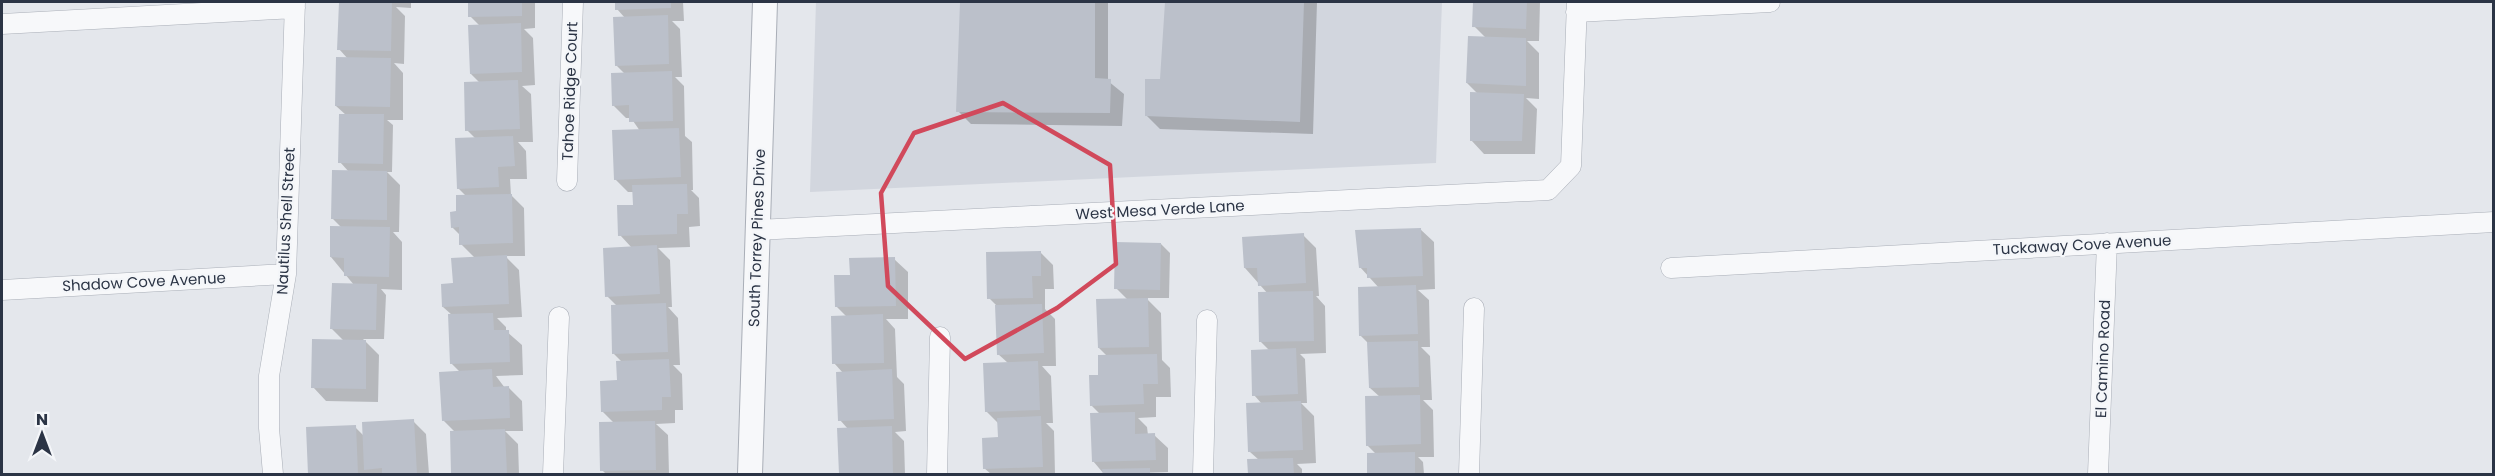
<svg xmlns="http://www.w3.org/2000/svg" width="2495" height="476" font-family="Poppins,sans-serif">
<rect width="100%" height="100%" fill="#e4e7ec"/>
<!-- built -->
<path fill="#d2d6de" d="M816,2h626l-6,161 -626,29z"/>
<!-- shadow -->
<path fill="#0003" d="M346,2h65v6l-15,-1 9,9 -1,48 -10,-1 9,10v47h-16l6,5 -1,47h-5l13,13 -1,47h-6l9,10v48l-21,-1 5,6 -2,44h-21l16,16 -1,47 -52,-1 -13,-14 31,-46 -12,-12 22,-44 -23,-28 11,-29 -9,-9 16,-47 -9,-10 6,-47 -10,-9 12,-47 -9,-10z
M470,2h65v26l-11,1 9,9 2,47 -13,1 9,8 2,48h-15l8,9 1,28h-17l1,16 13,13 1,48h-20l14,14 3,47 -25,1 9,9v4l16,14 1,30 -27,1 9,12h4l13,13 1,30h-18l13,13 1,30h-66l-2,-41h5l-13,-13 17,-48 -9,-9 1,-48 -9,-8 11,-23 21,-26 -14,-14v-8l-9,-9 14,-31 -8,-8 18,-49 -9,-9 13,-47 -9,-9 9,-48 -10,-10z
M617,2h66l1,19h-12l8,8 2,48h-7l9,9 1,50 7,6 1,48h-2l8,8 1,28 -11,1 1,20 -32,1 12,12 2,47h-4l10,11 2,47h-7l9,9 1,36h-8v13l-19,1 12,11 1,39h-63l-4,-4 12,-47 -12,-12 16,-29 4,-20 -8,-8 3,-48 -10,-10 25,-48 -12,-13 14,-29v-14h-6l-13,-13 25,-48 -9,-13h-5l-13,-13 12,-31 -9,-9 9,-47 -8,-9z
M961,2h147v79l16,13 -2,32 -151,-2 -13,-13z
M1167,2h150l-4,132 -153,-5 -14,-14 16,-35z
M1474,2h66l-1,39h-12l12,12v46l-13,-1 11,11 -2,45h-51l-13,-14 7,-46 -11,-11 19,-45 -12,-12z
M1420,229l14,13 1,47 -17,1 11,10 1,47h-9l9,9 2,44h-9l10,10 1,47h-16l5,5 1,12h-55l-1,-20h8l-9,-9 13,-48 -10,-9 -1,-44 -9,-9 19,-47 -19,-21z
M1303,235l13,13 3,48h-3l9,10 1,47 -26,1 5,5 2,44h-6l13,13 2,47 -19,1 5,5v5h-53v-13l10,-1 -9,-8 12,-48 -8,-9 16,-44 -10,-10 8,-47 -23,-26z
M1161,244l9,9 -1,45h-23l15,15 1,47 8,8 1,29h-15v20l-18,1 9,9 1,8h6l14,13v24l-64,2 -11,-13 8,-46 -10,-10 16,-49 -8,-8 29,-48 -12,-12z
M1040,252l13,13 1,24h-9v20l10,10 1,47h-14l9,10 2,47h-7l8,8 1,43h-64l-7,-6 16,-29 -1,-15 -13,-13 22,-48 -10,-9 -1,-48 -8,-8z
M894,259l14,13v47h-22l9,10 2,48 7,7 2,47 -11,1 9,9 1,33h-65l-1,-45h9l-8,-9 3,-47 -9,-10 13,-46 -11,-11 15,-30z
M413,421l13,13 3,40 -120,-1 46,-46 9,9z"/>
<!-- building -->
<path fill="#bbc0ca" d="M339,2h53l-1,49 -54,-1z
M468,2h54v14l-54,1z
M615,2h56v6l-56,2z
M960,2h135v76l16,1 -1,34 -154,-1z
M1165,2h139l-4,120 -155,-6v-37h15z
M1473,2h54l-1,27 -54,-2z
M668,15l1,49 -54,2 -2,-49z
M521,23l1,49 -52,2 -2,-49z
M1468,36l58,2v48l-60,-3z
M336,57l55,1 -1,49 -55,-1z
M672,71l1,50 -44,1v-17l-17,1 -1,-33z
M518,80l2,49 -55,2 -1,-49z
M1470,92l54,2 -2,47h-52z
M339,114h45l-1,50 -45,-1z
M679,128l2,49 -67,3 -2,-50z
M513,136l2,30 -17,1 1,20 -42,2 -2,-51z
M332,170l55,1v49l-56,-1z
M687,184l1,30h-11v20l-59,2 -1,-31h16l-1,-20z
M512,194l1,49 -54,2v-18l-8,1 -1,-16 6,-1v-16z
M330,226l60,1 -1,50 -45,-1v-18l-14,-1z
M1421,228l2,48 -56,2v-10h-8l-4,-38z
M1304,233l2,50 -48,3 -1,-18h-13l-2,-31z
M1115,242l46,1 -1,47 -46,-1z
M657,245l3,49 -55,3 -2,-49z
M1041,251v25h-9l1,22 -46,1 -1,-47z
M507,255l2,49 -67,3 -1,-23 12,-1 -2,-25z
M895,257l1,49 -61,1 -1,-32h16l-1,-17z
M332,283l45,1 -1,46 -46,-1z
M1416,285l2,49 -59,2 -1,-49z
M1313,291l1,50 -55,1 -1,-50z
M1148,298l1,49 -51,1 -2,-49z
M666,303l2,49 -56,2 -1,-49z
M1042,304l2,49 -47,2 -2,-50z
M493,313l1,17h15l1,32 -60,2 -2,-50z
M883,314l1,49 -52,1 -1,-48z
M312,339l54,1v49l-55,-1z
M1418,341l1,46 -50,1 -2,-46z
M1296,348l2,46 -46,2 -1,-46z
M1157,354l1,30h-15l1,20 -54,2 -1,-31h9v-20z
M669,359l2,38h-9v13l-61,2 -1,-31 17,-1 -1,-19z
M1038,361l2,49 -55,2 -2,-49z
M492,369l1,18 16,-1 1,32 -68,3 -3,-49z
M892,369l2,50 -56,2 -2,-49z
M1420,395l1,49 -55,2 -1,-50z
M1301,401l2,49 -55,2 -2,-49z
M1135,412v22l20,-1 1,27 -64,2 -2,-49z
M1041,416l2,51 -60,2 -1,-31 16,-1 -1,-19z
M414,419l3,55h-35v-6l-18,2 -2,-48z
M655,421l1,49 -56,1 -1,-49z
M356,425l2,49h-50l-2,-47z
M892,426l1,48h-54l-2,-46z
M505,429l2,45h-56l-1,-43z
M1415,452v22h-48v-21z
M1293,458l1,16h-46l-1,-15z
M1150,468v6h-47l-1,-5z"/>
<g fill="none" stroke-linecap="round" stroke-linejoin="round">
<!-- minor casing -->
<g stroke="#a9aeb7" stroke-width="21">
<path id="minor" d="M1576,12l194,-10
M2,24l293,-16
M567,181l6,-179
M756,230l792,-40 23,-24 6,-164
M1671,268l823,-46
M2,290l284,-16
M273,474l-4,-46v-52l17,-102 9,-272
M553,474l6,-157
M937,474l3,-137
M1203,474l4,-154
M1469,474l5,-166
M2098,474l9,-231"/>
</g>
<!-- tertiary casing -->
<g stroke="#a9aeb7" stroke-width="26">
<path id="tertiary" d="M750,474l15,-472"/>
</g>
<!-- minor -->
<use href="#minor" stroke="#f7f8fa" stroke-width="20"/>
<!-- tertiary -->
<use href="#tertiary" stroke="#f7f8fa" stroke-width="24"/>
</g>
<!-- marked area -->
<path fill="none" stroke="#d1495b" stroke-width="4.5" stroke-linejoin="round" d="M1003,103l107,62 6,99 -59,44 -92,51 -77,-73 -7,-93 33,-60z"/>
<g text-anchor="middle" stroke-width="4.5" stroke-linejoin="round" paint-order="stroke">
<!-- street labels -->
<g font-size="15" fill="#2b3445" stroke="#f4f6f9">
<text transform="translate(570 91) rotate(-88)" y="5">Tahoe Ridge Court</text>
<text transform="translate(1160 210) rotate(-3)" y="5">West Mesa Verde Lane</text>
<text transform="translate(286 221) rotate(-87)" y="5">Nautilus Shell Street</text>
<text transform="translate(757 238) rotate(-88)" y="5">South Torrey Pines Drive</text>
<text transform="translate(2082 245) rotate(-3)" y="5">Tuckaway Cove Avenue</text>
<text transform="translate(144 282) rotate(-3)" y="5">Shadow Cove Avenue</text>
<text transform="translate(2103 359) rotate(-88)" y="5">El Camino Road</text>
</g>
</g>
<!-- border -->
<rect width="2495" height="476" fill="none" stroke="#2b3445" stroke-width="6"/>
<!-- north arrow -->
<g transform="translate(42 434)" stroke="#f4f6f9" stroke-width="4.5" paint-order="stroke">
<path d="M0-4.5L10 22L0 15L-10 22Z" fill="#2b3445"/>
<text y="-9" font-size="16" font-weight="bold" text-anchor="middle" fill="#2b3445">N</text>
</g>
</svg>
